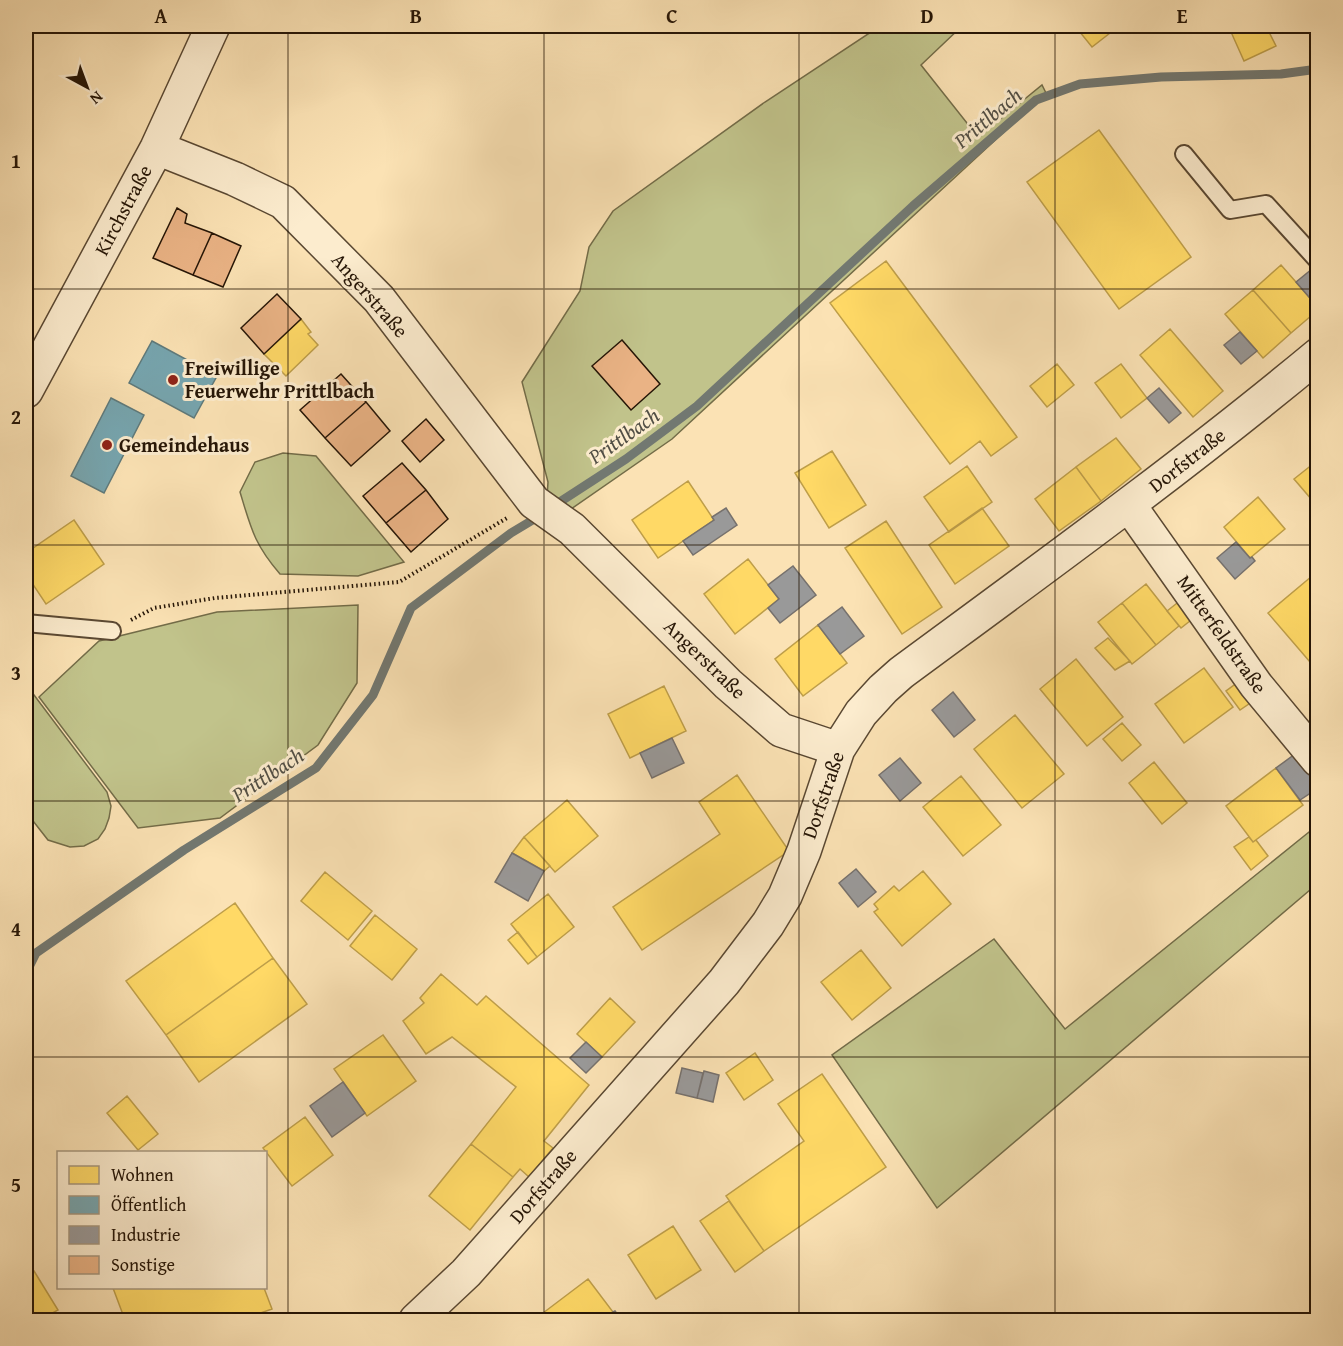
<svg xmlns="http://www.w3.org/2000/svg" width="1343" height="1346" font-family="'Gentium Book Plus',serif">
<rect width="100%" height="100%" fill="#fbe2b4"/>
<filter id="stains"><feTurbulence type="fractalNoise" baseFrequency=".00333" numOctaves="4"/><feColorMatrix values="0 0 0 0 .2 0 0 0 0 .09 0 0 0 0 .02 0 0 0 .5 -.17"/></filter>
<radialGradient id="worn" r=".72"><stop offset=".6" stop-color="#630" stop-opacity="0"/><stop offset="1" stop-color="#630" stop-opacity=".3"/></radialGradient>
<!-- green -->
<path fill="#c1c38b" stroke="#736c48" stroke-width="1.5" d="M880,26h82l-41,39 57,72 64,-52 4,8 -374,346 -124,86 -2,-13 2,-30 -26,-100 58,-91 9,-44 24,-36 152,-109z
M283,453l33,3 88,106 -46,14 -78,-2c-26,-30 -29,-46 -40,-82l15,-30z
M358,605l-1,78 -39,62 -98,73 -82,10 -99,-131 60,-56 118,-29z
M31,691l76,101 4,14 -2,12 -4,11 -7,10 -14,7 -14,1 -22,-7 -22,-28v-117z
M1309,832l8,12v40l-380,324 -105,-153 162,-116 71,90z"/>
<!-- homes -->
<path fill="#ffd966" stroke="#be9e49" stroke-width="1.5" d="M1075,26h44l-27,21z
M1245,26h21l10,20 -32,15 -13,-29z
M1099,130l92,127 -72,52 -92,-127z
M886,261l131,176 -26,19 -11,-15 -30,23 -120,-161z
M1281,265l37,42v3l-27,23 -38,-43z
M1253,290l38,43 -28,25 -38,-44z
M301,319l10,13 -3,2 10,11 -32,31 -22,-22z
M1170,329l53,62 -30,26 -53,-62z
M1057,364l17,21 -27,22 -17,-21z
M1121,364l26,34 -26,20 -26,-35z
M1116,438l25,31 -40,32 -25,-34z
M832,451l34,54 -37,23 -34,-55z
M1318,460v47l-24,-28z
M967,466l25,36 -43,30 -25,-35z
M1076,467l25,34 -42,30 -24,-32z
M688,481l26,39 -56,38 -26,-38z
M1258,497l27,32 -35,29 -26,-31z
M982,508l27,38 -54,38 -26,-39z
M74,520l30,44 -58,40 -20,-30v-21z
M886,521l56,86 -40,27 -57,-86z
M748,559l31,40 -44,35 -31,-40z
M1318,571v85l-8,6 -42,-49z
M1146,584l33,42 -23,19 -34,-42z
M1181,600l14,17 -14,11 -14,-17z
M1122,603l34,42 -24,19 -34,-42z
M818,625l29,38 -44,33 -28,-37z
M1108,638l22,23 -15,9 -20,-22z
M1076,659l47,58 -36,29 -47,-57z
M1204,668l29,39 -49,36 -29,-39z
M1241,680l15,19 -16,11 -14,-19z
M664,686l22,45 -56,27 -22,-44z
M1015,715l49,59 -42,34 -48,-59z
M1122,723l19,22 -19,16 -19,-22z
M1154,762l33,41 -25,21 -33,-41z
M1276,768l27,37 -50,37 -27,-36z
M737,775l52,76 -147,99 -29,-43 107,-73 -21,-32z
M961,776l40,49 -38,31 -40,-49z
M567,800l31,36 -43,36 -31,-35z
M524,837l26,29 -6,5 -32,-18z
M1249,837l4,5 3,-2 12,16 -17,14 -17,-23z
M923,871l28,33 -49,42 -28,-34 4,-3 -4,-5 20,-18 5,5z
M325,872l47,39 -24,29 -47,-39z
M548,894l26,33 -37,30 -26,-33z
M235,903l38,55 -107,77 -40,-54z
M375,915l42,34 -25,31 -42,-34z
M518,932l19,25 -9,7 -20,-24z
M861,950l30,38 -39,32 -31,-38z
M273,958l34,46 -108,78 -33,-47z
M441,974l36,31 9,-9 103,89 -45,56 9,7 -24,29 -9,-8 -7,8 -42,-33 45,-57 -64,-50 -26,17 -23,-33 21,-18 -4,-5z
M610,998l25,24 -33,35 -25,-23z
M383,1035l33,46 -49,35 -33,-47z
M755,1053l18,27 -29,20 -18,-27z
M822,1074l64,93 -122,84 -38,-55 78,-55 -26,-37z
M127,1096l31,38 -20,16 -31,-37z
M305,1117l28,38 -41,31 -29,-38z
M471,1144l42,33 -43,53 -41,-34z
M729,1201l35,50 -29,21 -35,-51z
M673,1226l28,44 -45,29 -28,-44z
M34,1271l24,39 -18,10h-14v-44z
M588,1279l25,33 -11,8h-53l-6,-7z
M113,1288h151l8,21 -32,11h-115z"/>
<!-- public -->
<path fill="#76a5af" stroke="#5e7a7c" stroke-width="1.5" d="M152,341l65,35 -23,42 -65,-35z
M111,398l33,17 -40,78 -33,-17z"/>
<!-- industry -->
<path fill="#999" stroke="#76716d" stroke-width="1.5" d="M1312,269l6,6v27l-3,2 -19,-22z
M1240,332l17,19 -16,13 -17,-19z
M1159,388l22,25 -12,10 -22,-25z
M726,508l11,17 -44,30 -10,-14 31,-21 -2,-3z
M1236,542l14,16 2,-1 3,4 -20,18 -18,-21z
M793,566l23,29 -36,28 -12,-15 11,-9 -11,-14z
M842,607l22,29 -24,18 -22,-29z
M953,692l22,28 -21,17 -22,-27z
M672,738l12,25 -32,15 -12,-25z
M1295,754l23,31v3l-18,12 -24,-32z
M900,758l21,25 -21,18 -21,-26z
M512,853l32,18 -16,30 -33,-19z
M856,869l20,23 -18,15 -19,-24z
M586,1042l16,15 -16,16 -16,-15z
M682,1068l21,5 -6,25 -21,-5z
M704,1071l15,4 -6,27 -16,-4z
M343,1082l22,31 -33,24 -22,-31z
M615,1311l7,9h-20l11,-8z"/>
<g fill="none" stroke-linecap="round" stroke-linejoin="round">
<!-- stream -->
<path stroke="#727871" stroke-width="9" d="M552,507l74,-48 71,-53 216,-200 123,-106 44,-16 81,-7 120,-3 37,-5
M26,973l10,-20 148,-103 132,-82 57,-73 38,-87 100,-75 30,-18"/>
</g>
<!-- building -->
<path fill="#eab385" stroke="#251506" stroke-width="1.5" d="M177,208l10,6 -2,9 27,10 -19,42 -40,-17z
M212,233l29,13 -18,41 -30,-12z
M277,294l24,25 -37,35 -23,-26z
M622,340l38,44 -29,26 -39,-44z
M341,374l25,28 -41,36 -25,-28z
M366,402l24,29 -39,35 -26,-28z
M426,419l18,21 -24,22 -18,-21z
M402,463l24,27 -40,33 -23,-27z
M426,490l22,29 -37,33 -25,-29z"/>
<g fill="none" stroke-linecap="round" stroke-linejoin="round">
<!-- lane casing -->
<g stroke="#5a4832" stroke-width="20">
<path id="lane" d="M1184,154l46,56 36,-6 52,57
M26,623l86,8"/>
</g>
<!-- street casing -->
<g stroke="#5a4832" stroke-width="36">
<path id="street" d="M157,148l78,31 48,23 96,97 155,203 38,27 156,155 53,46 57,19
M26,391l131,-243 56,-122
M1129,505l127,180 62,75
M416,1320l50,-47 24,-27 234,-264 44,-58 17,-28 19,-45 34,-102 23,-36 22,-24 18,-16c141,-104 282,-206 417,-318"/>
</g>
<!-- path -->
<path stroke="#251506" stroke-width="4" stroke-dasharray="1.5 3" stroke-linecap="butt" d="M131,620l23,-12 61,-10 184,-16 108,-64"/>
<!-- lane -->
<use href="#lane" stroke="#fcecce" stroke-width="16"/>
<!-- street -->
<use href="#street" stroke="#fcecce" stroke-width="33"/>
</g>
<!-- grid -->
<path fill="none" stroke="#251506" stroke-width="1.5" stroke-opacity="0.55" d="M288,26v1294M544,26v1294M799,26v1294M1055,26v1294M26,289h1292M26,545h1292M26,801h1292M26,1057h1292"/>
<!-- markers -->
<g fill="#8f2418" stroke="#fcecce" stroke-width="2">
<circle cx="173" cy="380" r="6"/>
<circle cx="107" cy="445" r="6"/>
</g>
<g text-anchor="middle" stroke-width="6" stroke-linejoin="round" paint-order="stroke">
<!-- street labels -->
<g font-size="20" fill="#251506" stroke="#fcecce">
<text transform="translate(123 210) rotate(-62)" y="7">Kirchstraße</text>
<text transform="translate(370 295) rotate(49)" y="7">Angerstraße</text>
<text transform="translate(1187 460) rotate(-38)" y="7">Dorfstraße</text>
<text transform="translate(1222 634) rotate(55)" y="7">Mitterfeldstraße</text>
<text transform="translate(705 659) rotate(44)" y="7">Angerstraße</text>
<text transform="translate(823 795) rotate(-71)" y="7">Dorfstraße</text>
<text transform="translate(543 1186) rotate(-49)" y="7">Dorfstraße</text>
</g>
<!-- poi labels -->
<g font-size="20" font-weight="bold" fill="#251506" stroke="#fcecce" text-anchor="start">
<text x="185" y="375">Freiwillige<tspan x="185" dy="23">Feuerwehr Prittlbach</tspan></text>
<text x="119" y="452">Gemeindehaus</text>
</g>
<!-- water labels -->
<g font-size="21" font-style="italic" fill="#524f45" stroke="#fcecce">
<text transform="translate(988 118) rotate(-40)" y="7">Prittlbach</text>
<text transform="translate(624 436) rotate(-35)" y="7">Prittlbach</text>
<text transform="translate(268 775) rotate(-33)" y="7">Prittlbach</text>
</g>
</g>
<!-- margin -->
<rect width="1343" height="1346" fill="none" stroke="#fbe2b4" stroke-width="66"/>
<!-- legend -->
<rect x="57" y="1151" width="210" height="138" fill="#fcecce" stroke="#a6967e" stroke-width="1.5"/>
<rect x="69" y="1166" width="30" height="18" fill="#ffd966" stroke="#a6967e" stroke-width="1.5"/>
<text x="111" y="1181" font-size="18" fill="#251506">Wohnen</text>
<rect x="69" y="1196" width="30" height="18" fill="#76a5af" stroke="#a6967e" stroke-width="1.5"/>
<text x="111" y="1211" font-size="18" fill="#251506">Öffentlich</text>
<rect x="69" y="1226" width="30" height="18" fill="#999999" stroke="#a6967e" stroke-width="1.5"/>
<text x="111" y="1241" font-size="18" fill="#251506">Industrie</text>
<rect x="69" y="1256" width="30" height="18" fill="#eab385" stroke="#a6967e" stroke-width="1.5"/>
<text x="111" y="1271" font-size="18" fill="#251506">Sonstige</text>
<!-- north arrow -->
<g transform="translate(87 87) rotate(139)" stroke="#fcecce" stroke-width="4.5" paint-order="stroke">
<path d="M0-4.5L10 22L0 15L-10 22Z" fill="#251506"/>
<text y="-9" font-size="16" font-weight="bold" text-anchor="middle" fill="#251506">N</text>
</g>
<rect x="33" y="33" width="1277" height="1280" fill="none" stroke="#251506" stroke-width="2"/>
<g font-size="20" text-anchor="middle" font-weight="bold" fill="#251506">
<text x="161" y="23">A</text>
<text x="416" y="23">B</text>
<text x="672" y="23">C</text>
<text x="927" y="23">D</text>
<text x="1182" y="23">E</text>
<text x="16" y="168">1</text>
<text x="16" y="424">2</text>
<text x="16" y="680">3</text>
<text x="16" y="936">4</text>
<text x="16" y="1192">5</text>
</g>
<rect width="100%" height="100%" filter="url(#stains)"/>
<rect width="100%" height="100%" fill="url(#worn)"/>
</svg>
